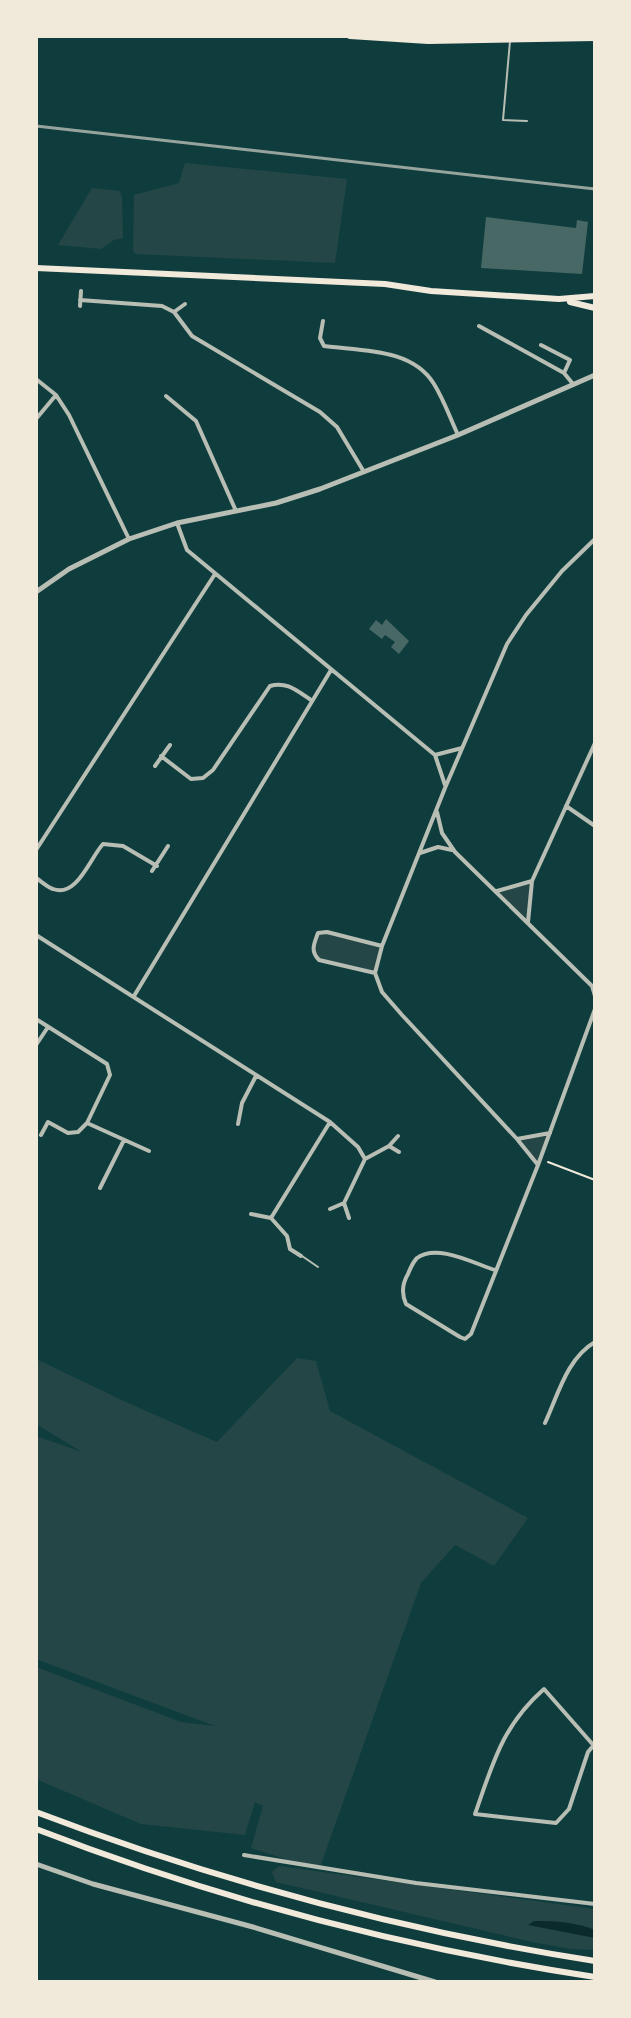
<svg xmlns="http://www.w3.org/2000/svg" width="631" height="2018" font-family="'Fira Sans Condensed',sans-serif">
<rect width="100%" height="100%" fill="#0f3d3e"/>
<!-- green -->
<path fill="#244646" d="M185,163l162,16 -12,84 -199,-9 -3,-3 1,-56 45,-12z
M92,188l28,3 2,7 1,40 -9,2 -13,9 -43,-4z
M532,881l-4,42 -31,-32z
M327,932l55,14 -7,27 -56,-13 -6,-5 5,-22z
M550,1133l-12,32 -21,-26z
M297,1358l19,3 14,50 198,107 -34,48 -39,-21 -34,38 -102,287 -68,-22 12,-42 -8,-4 -10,33 -104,-11 -105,-45v-112l145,55 34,4 -179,-67v-223l46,16 -46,-28v-65l92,44 89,39z
M279,1866l316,43v41l-24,-1 -39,-7 -256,-60 -4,-10z"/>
<!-- water -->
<path fill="#0a2a2b" d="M534,1921c22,0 41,1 61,9v8l-67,-13z"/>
<!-- building -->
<path fill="#486865" d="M486,217l90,11 1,-8 11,2 -6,52 -101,-6z
M386,619l23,22 -10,13 -8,-7 4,-5 -10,-7 -3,4 -13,-10 7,-9 6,5z"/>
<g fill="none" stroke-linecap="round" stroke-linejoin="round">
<!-- path -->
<path stroke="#f1e9da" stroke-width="2" d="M548,1162l47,18"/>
<!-- service -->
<path stroke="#b8beb3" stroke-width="2" d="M510,41l-7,79 24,1
M302,1256l16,11"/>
<!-- minor -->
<path stroke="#b8beb3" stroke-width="4" d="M80,300l82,6 12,6 18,24 128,76 17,15 27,45
M80,306l1,-15
M174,312l11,-8
M323,321l-3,17 4,8c37,5 88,2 110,38 10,16 16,34 24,51
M479,326l85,47
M541,345l29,15 -6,13 9,11
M36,379l20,16 13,20 60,124
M166,396l30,25 40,90
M36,419l20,-24
M177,523l10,27 248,205 10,30
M435,755l27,-7
M161,756l30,23 12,-1 10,-8 57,-84c17,-5 27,5 41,14
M155,766l15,-21
M566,806l29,20
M437,812l5,21 13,19 137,134 3,10
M36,850l179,-276
M420,853l18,-6 14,3
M152,871l16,-25
M36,878c5,3 11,9 17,11 24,9 37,-31 50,-45l20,2 34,20
M497,891l35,-10
M528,922l4,-41 63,-138
M36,935l294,187 28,25 7,12
M375,973l-56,-13c-9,-9 -5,-16 -1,-27l9,-1 55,14
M134,996l197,-326
M36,1019l71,45 3,11 -23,48 -9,9 -10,1 -20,-11 -7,13
M36,1045l12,-18
M87,1123l62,28
M238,1124l4,-21 14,-27
M517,1139l33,-6
M389,1146l10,6
M538,1165l-21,-26 -115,-124 -20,-23 -7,-19 7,-27 63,-158 62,-144 19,-29 36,-44 33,-32
M100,1188l24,-48
M330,1209l14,-6
M251,1214l20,4
M349,1218l-5,-15 21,-44 24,-13 9,-10
M301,1256l-11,-7 -3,-13 -16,-18 59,-96
M495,1270c-20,-6 -58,-27 -78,-12 -4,4 -7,11 -9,16 -6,10 -7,19 -2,30l54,33 5,2 6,-5 67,-169 57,-156
M545,1423c13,-28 22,-65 50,-81
M593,1746l-5,6 -19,57 -13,14 -81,-9c18,-51 27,-88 69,-125l51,58
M244,1855l172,28 179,21"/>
<!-- tertiary -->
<path stroke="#b8beb3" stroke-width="5" d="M36,592l33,-23 60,-30 48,-16 99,-20 44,-14 138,-54 137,-60
M36,1864l57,20 160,43 182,55"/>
<!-- secondary -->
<path stroke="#f1e9da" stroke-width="6" d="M350,36l78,5 167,-3"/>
<!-- primary -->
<path stroke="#f1e9da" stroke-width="6" d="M36,268l349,16 46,7 128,8 36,-3
M570,302l25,6"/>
<!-- trunk -->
<path stroke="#f1e9da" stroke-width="6" d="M36,1812c181,69 367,119 559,149
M36,1829c181,70 368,119 559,148"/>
<!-- rail -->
<path stroke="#97a49c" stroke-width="3" d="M36,126l559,63"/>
</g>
<!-- border -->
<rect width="631" height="2018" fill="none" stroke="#f1e9da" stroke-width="76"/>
</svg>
